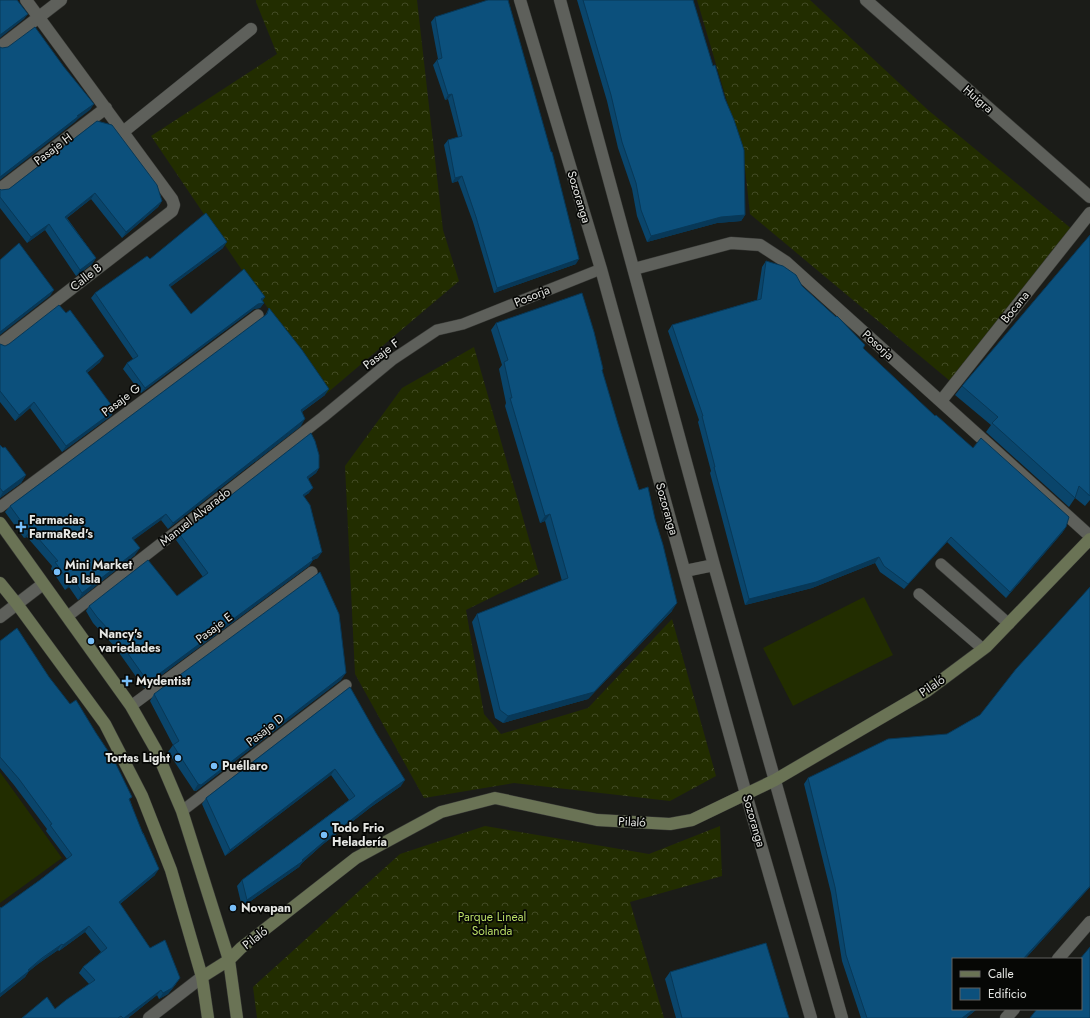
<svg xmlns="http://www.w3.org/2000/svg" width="1090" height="1018" font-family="Jost,sans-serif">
<defs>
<pattern id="forest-crowns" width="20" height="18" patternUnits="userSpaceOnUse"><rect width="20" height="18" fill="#222d00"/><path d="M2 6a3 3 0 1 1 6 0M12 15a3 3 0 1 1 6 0" fill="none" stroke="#424b25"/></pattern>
</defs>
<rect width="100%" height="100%" fill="#1b1c18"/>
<!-- forest -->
<path fill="url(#forest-crowns)" d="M256,0h161l26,230 16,51 -133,113 -175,-258 126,-82 -21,-52z
M697,0h113l118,110 145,120 -123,151 -200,-167 -6,-55z
M474,347l65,227 -73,36 18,104 17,20 87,-26 84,-89 44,157 -46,25 -156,-18 -90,15 -69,-124 -10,-208 57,-78z
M485,826l164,28 71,-28 2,50 -92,26 34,116h-407l-4,-31 147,-133z"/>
<!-- pitch -->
<path fill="#222d00" d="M864,597l29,58 -100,51 -30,-58z
M0,772l62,86 -62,45z"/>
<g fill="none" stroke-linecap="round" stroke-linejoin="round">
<!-- lane casing -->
<g stroke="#373835" stroke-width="12">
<path id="lane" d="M0,507l258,-192
M941,564l68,60
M919,594l64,55
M68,616l255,-199 69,-57 45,-30 26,-6 138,-55
M131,706l181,-134
M182,811l164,-126"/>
</g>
<!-- street casing -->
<g stroke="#373835" stroke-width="13">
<path id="street" d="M520,0l81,269 145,525 65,224
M560,0l154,565 128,453
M866,0l224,197
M0,47l61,-47
M123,132l128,-103
M0,189l106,-81
M634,269l97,-26 29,2 26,17 304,274
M0,344l172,-133 2,-6 -2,-6 -146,-199
M941,401l149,-188
M685,571l29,-6
M0,617l43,-33
M1058,959l32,-37
M149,1018l53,-41
M1006,1018l8,-9"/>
</g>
<!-- secondary casing -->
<g stroke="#373835" stroke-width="13">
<path id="secondary" d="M0,523l131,183 25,44 26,61 47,149 8,58
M0,583l17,21 88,120 37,72 29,74 31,107 6,41
M202,977l27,-17 12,-12 115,-90 85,-46 54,-14 102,22 73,4 22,-4 54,-26 29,-14 152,-89 59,-44 104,-108"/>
</g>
<!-- lane -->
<use href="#lane" stroke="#5e605b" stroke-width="11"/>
<!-- street -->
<use href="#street" stroke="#5e605b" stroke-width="12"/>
<!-- secondary -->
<use href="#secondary" stroke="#6a7355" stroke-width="12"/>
</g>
<!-- wall -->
<path fill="#0a456b" d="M577,0h116l52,215 -4,6 -24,2 -70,19 -10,-26 -5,-27 -14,-41 -11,-47z
M435,17l141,247 -82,29 -21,-71 -15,-41 -6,2 -8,-38 4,-5 10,-3 -10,-38 -3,1 -12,-35 4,-5 1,-1 -7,-37z
M97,121l65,80 -4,6 -36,31 -31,-39 -24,19 29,40 -4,6 -16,12 -31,-46 -18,13 -27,-35v-19l1,1 8,-1z
M1090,235v265l-5,6 -10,-8 -6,9 -83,-75 5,-7 -36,-30 7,-9z
M223,248l-53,39 21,27 74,-17 -3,4 2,2 -4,5 -6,1 -113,84 -18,-24 4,-6 6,-4 -42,-61 4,-5 55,-34z
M766,261l36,25 61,62 72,68 131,111 -4,6 -56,65 -59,-56 -43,47 -24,-17 -5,-9 -63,25 -67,17 -35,-132 1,-2 -13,-49 1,-2 -31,-89 4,-6 85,-25 5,-33z
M269,308l56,87 -23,17 -1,14 -133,103 -7,-9 -28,20 2,15 -57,45 -9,-13 -4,3 -14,-21 1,-3 -25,-29 -3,1 -19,-26 5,-6 255,-190z
M496,323l106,48 70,240 -84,88 -85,24 -8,-5 -23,-96 5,-8 85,-33 -17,-60 -5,2 -35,-117 1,-3 -7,-34 3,-4 -11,-35z
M0,344l5,2 95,16 -13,11 28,37 -4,6 -49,36 -32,-44 -15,13 -15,-19z
M0,445l26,30 -5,8 -21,15z
M319,468l-3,5 -8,6 1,14 -5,3 14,62 -5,2 -4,6 -165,122 -29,-41 -22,-24 -7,-12 3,-5 88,-10 26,-19 -27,-37 4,-5z
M1090,587v300l-65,72h-72v50h24l-11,9h-105l-19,-57 -11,-68 -27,-109 4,-6 139,-44 33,-19z
M0,641l130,159 25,75 -35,29 30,44 26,36 -8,10 -9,5 -2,-4 -29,23h-106l33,-9 34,-25 -10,-11 4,-6 18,-15 -16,-20 -26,19 -1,-1 -20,14 -9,7 -4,6 -25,20v-90l1,1 39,-28 27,-21 -21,-28 1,-2 -33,-44 -14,-17z
M341,680l-145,111h-2l-26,-39 5,-7 -23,-44 4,-7z
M350,687l51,99 -30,21 -49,38 -20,18 -3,4 -57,40 -5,-21 5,-6 107,-80 -18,-25 -106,81 -23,-52 4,-6z
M670,972l119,46h-113l-11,-39z"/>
<!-- shaded-wall -->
<path fill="#083857" d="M28,14l-4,5 -24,19v-3z
M452,94l-4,5 -3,1 3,-5z
M94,104l-4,6 -12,9 -3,3 -75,58v-3l77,-61z
M462,176l-4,5 -6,2 3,-5z
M95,193l-4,6 -30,23 4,-5z
M162,201l-4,6 -36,31 4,-6z
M745,215l-4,6 -24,2 -70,19 4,-6 70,-19z
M49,224l-4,6 -18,13 4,-6z
M227,242l-4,6 -58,43 4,-6z
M96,258l-4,6 -16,12 4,-6z
M579,259l-3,5 -82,29 3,-5z
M54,290l-4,6 -50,39v-3z
M265,297l-4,6h3l-4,5 -6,1 -113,84 4,-5z
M104,356l-4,6 -18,15 4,-6z
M329,389l-4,6 -29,21 5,-6z
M34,402l-4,6 -15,13 4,-6z
M115,410l-4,6 -49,36 4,-6z
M305,419l-4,7 -133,103 5,-6z
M319,468l-3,5 -13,10 4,-6z
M26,475l-5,8 -21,15v-1l3,-5z
M313,488l-4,5 -10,7 4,-5z
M166,514l-5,6 -34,25 5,-7z
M550,514l-5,7 -5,2 5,-7z
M1066,527l-4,6 -56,65 4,-6z
M31,530l-4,7 -3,1 5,-6z
M951,537l-4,5 -43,47 4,-5z
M140,548l-5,7 -57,45 4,-7z
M322,552l-4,6 -5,2 -4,6 -165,122 4,-6 164,-124z
M879,557l-4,6 -63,25 -67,17 4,-6z
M74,580l-5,7 -4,3 5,-7z
M677,603l-5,8 -84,88 -85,24 5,-7z
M346,673l-5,7 -145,111h-2l4,-7z
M335,769l-4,6 -106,81 5,-6z
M405,780l-4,6 -30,21 -49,38 -20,18 -3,4 -57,40 5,-7 128,-99z
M159,869l-4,6 -40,33 4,-6z
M1090,886v1l-65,72h-2z
M89,926l-4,6 -26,19 4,-6z
M62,944l-4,6 -20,14 -11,9 2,-2 -4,6 -25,20v-3l28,-24z
M180,978l-4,6 -8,10 -9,5 4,-6z
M161,990l-4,5 -29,23h-4z
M974,1009h3l-11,9h-4z"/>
<!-- building -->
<path fill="#0c507c" stroke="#083857" d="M0,0h17l11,14 -28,21z
M488,0h20l43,152h1l27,107 -82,29 -21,-71 -14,-41 -7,2 -7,-38 14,-4 -10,-42 -4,1 -11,-35 5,-2 -7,-41z
M583,0h110l20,66 2,-1 10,34 9,21 10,30 1,65 -24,2 -70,19 -10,-26 -5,-27 -14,-41 -11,-47z
M35,27l29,40 30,37 -17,12h2l-79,61v-130l2,1 6,-1z
M97,121l15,4 45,60 5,16 -36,31 -31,-39 -30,24 31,41 -16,12 -31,-46 -18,13 -31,-40v-8l1,1 8,-1z
M206,213l21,29 -58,43 22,29 53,-45 21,28 -4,2 3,4 -6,1 -113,84 -18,-25 11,-7 -43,-63 52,-37 3,3z
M1090,235v261l-11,-10 -4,12 -83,-75 6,-6 -36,-31z
M19,243l35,47 -54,42v-72z
M766,261l17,5 13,9 6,11 34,31 1,-1 28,29 -2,3 72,68 1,-1 37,33 8,-10 88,79 -3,10 -56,65 -59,-55 -43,47 -24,-18 -5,-9 -63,25 -67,17 -35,-132h1l-13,-51h1l-31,-91 89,-26z
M582,293l12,39 9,37 -1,1 16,54 21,66 9,-3 7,32 8,26 14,58 -83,89 -86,24 -8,-6 -23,-96 91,-36 -18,-64 -5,2 -35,-118h2l-8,-36 4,-2 -12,-37z
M59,305l7,8 4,-3 34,46 -18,15 29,39 -49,36 -32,-44 -15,13 -19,-24v-47l5,2 4,-2z
M269,308l33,42 27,39 -28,21 4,9 -132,104 -7,-9 -34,24 8,10 -58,45 -8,-13 -4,3 -15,-21 3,-1 -27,-31 -2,2 -19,-26 257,-192z
M311,433l4,8 4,14v13l-12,9 6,11 -10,7 7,10 12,47 -10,6 1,2 -165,122 -29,-41 -22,-24 -8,-11 59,-46 29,36 31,-23 -28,-38z
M0,445l3,3 2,-1 21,28 -23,17 -3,-4z
M320,572l19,42 7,59 -145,112 -3,-1 -25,-39 6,-4 -25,-47z
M1090,587v299l-67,73h-70v50h21l-12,9h-95l-21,-63 -11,-68 -27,-109 80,-39 59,-5 33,-19 36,-46z
M17,628l32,49 21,27 6,-4 20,33 18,27 18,37 -3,2 14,35v-1l16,36 -40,33 31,46 15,-8 15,38 -8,10 -9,5 -2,-3 -37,28h-1l-2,-2 -3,2h-96l25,-21 8,12 11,-9 29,-20 -12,-13 24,-19 -18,-22 -26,19 -1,-1 -20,14 -14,12 1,1 -29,23v-87l1,1 39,-28 32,-25 -22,-30 2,-1 -33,-45 -19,-22v-116z
M350,687l26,46 29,47 -30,21 -48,38 -25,21 1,1 -56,39 -5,-20 113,-84 -20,-27 -105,81 -24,-52z
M766,943l23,75h-107l-12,-46z
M1090,947v71h-60l7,-9h44v-50h-1z"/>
<!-- markers -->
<g fill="#79bff8" stroke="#060705" stroke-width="1.5">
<path d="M19 521h4v4h4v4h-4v4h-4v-4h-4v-4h4z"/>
<circle cx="57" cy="572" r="4"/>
<circle cx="91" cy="641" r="4"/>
<path d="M125 675h4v4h4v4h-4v4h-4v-4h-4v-4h4z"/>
<circle cx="178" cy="758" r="4"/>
<circle cx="214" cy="766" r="4"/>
<circle cx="324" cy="835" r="4"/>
<circle cx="233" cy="908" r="4"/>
</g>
<g text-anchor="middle" stroke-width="3.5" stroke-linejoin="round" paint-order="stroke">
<!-- street labels -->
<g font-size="12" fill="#e6e7e4" stroke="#060705">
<text transform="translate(978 99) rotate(41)" y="4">Huigra</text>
<text transform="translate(53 149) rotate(-37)" y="4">Pasaje H</text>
<text transform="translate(579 197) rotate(73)" y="4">Sozoranga</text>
<text transform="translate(86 277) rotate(-38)" y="4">Calle B</text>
<text transform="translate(532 296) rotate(-22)" y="4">Posorja</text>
<text transform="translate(1015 307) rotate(-51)" y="4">Bocana</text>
<text transform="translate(878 345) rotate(42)" y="4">Posorja</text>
<text transform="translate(381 354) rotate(-37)" y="4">Pasaje F</text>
<text transform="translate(121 400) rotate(-37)" y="4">Pasaje G</text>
<text transform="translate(667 509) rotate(74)" y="4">Sozoranga</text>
<text transform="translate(195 517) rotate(-38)" y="4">Manuel Alvarado</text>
<text transform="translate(214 628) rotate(-37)" y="4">Pasaje E</text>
<text transform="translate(932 686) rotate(-34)" y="4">Pilaló</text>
<text transform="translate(265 730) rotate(-38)" y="4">Pasaje D</text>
<text transform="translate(754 821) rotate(74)" y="4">Sozoranga</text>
<text transform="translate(632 822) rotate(3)" y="4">Pilaló</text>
<text transform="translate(255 938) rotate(-38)" y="4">Pilaló</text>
</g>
<!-- poi labels -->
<g font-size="12" font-weight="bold" fill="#e6e7e4" stroke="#060705" text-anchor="start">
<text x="29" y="524">Farmacias<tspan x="29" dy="14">FarmaRed's</tspan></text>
<text x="65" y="569">Mini Market<tspan x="65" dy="14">La Isla</tspan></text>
<text x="99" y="638">Nancy's<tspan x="99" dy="14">variedades</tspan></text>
<text x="136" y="685">Mydentist</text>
<text x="170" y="762" text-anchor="end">Tortas Light</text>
<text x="222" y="770">Puéllaro</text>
<text x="332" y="832">Todo Frio<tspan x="332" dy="14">Heladería</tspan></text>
<text x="241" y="912">Novapan</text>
</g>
<!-- park labels -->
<g font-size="12" fill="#b8db65" stroke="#060705">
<text x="492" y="921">Parque Lineal<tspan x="492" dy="14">Solanda</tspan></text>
</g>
</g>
<!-- legend -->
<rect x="952" y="958" width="130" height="52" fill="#060705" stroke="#60615e"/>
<rect x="960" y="971" width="20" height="6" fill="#6a7355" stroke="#60615e"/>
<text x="988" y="978" font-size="12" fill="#e6e7e4">Calle</text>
<rect x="960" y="988" width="20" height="12" fill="#0c507c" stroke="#60615e"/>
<text x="988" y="998" font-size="12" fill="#e6e7e4">Edificio</text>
</svg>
